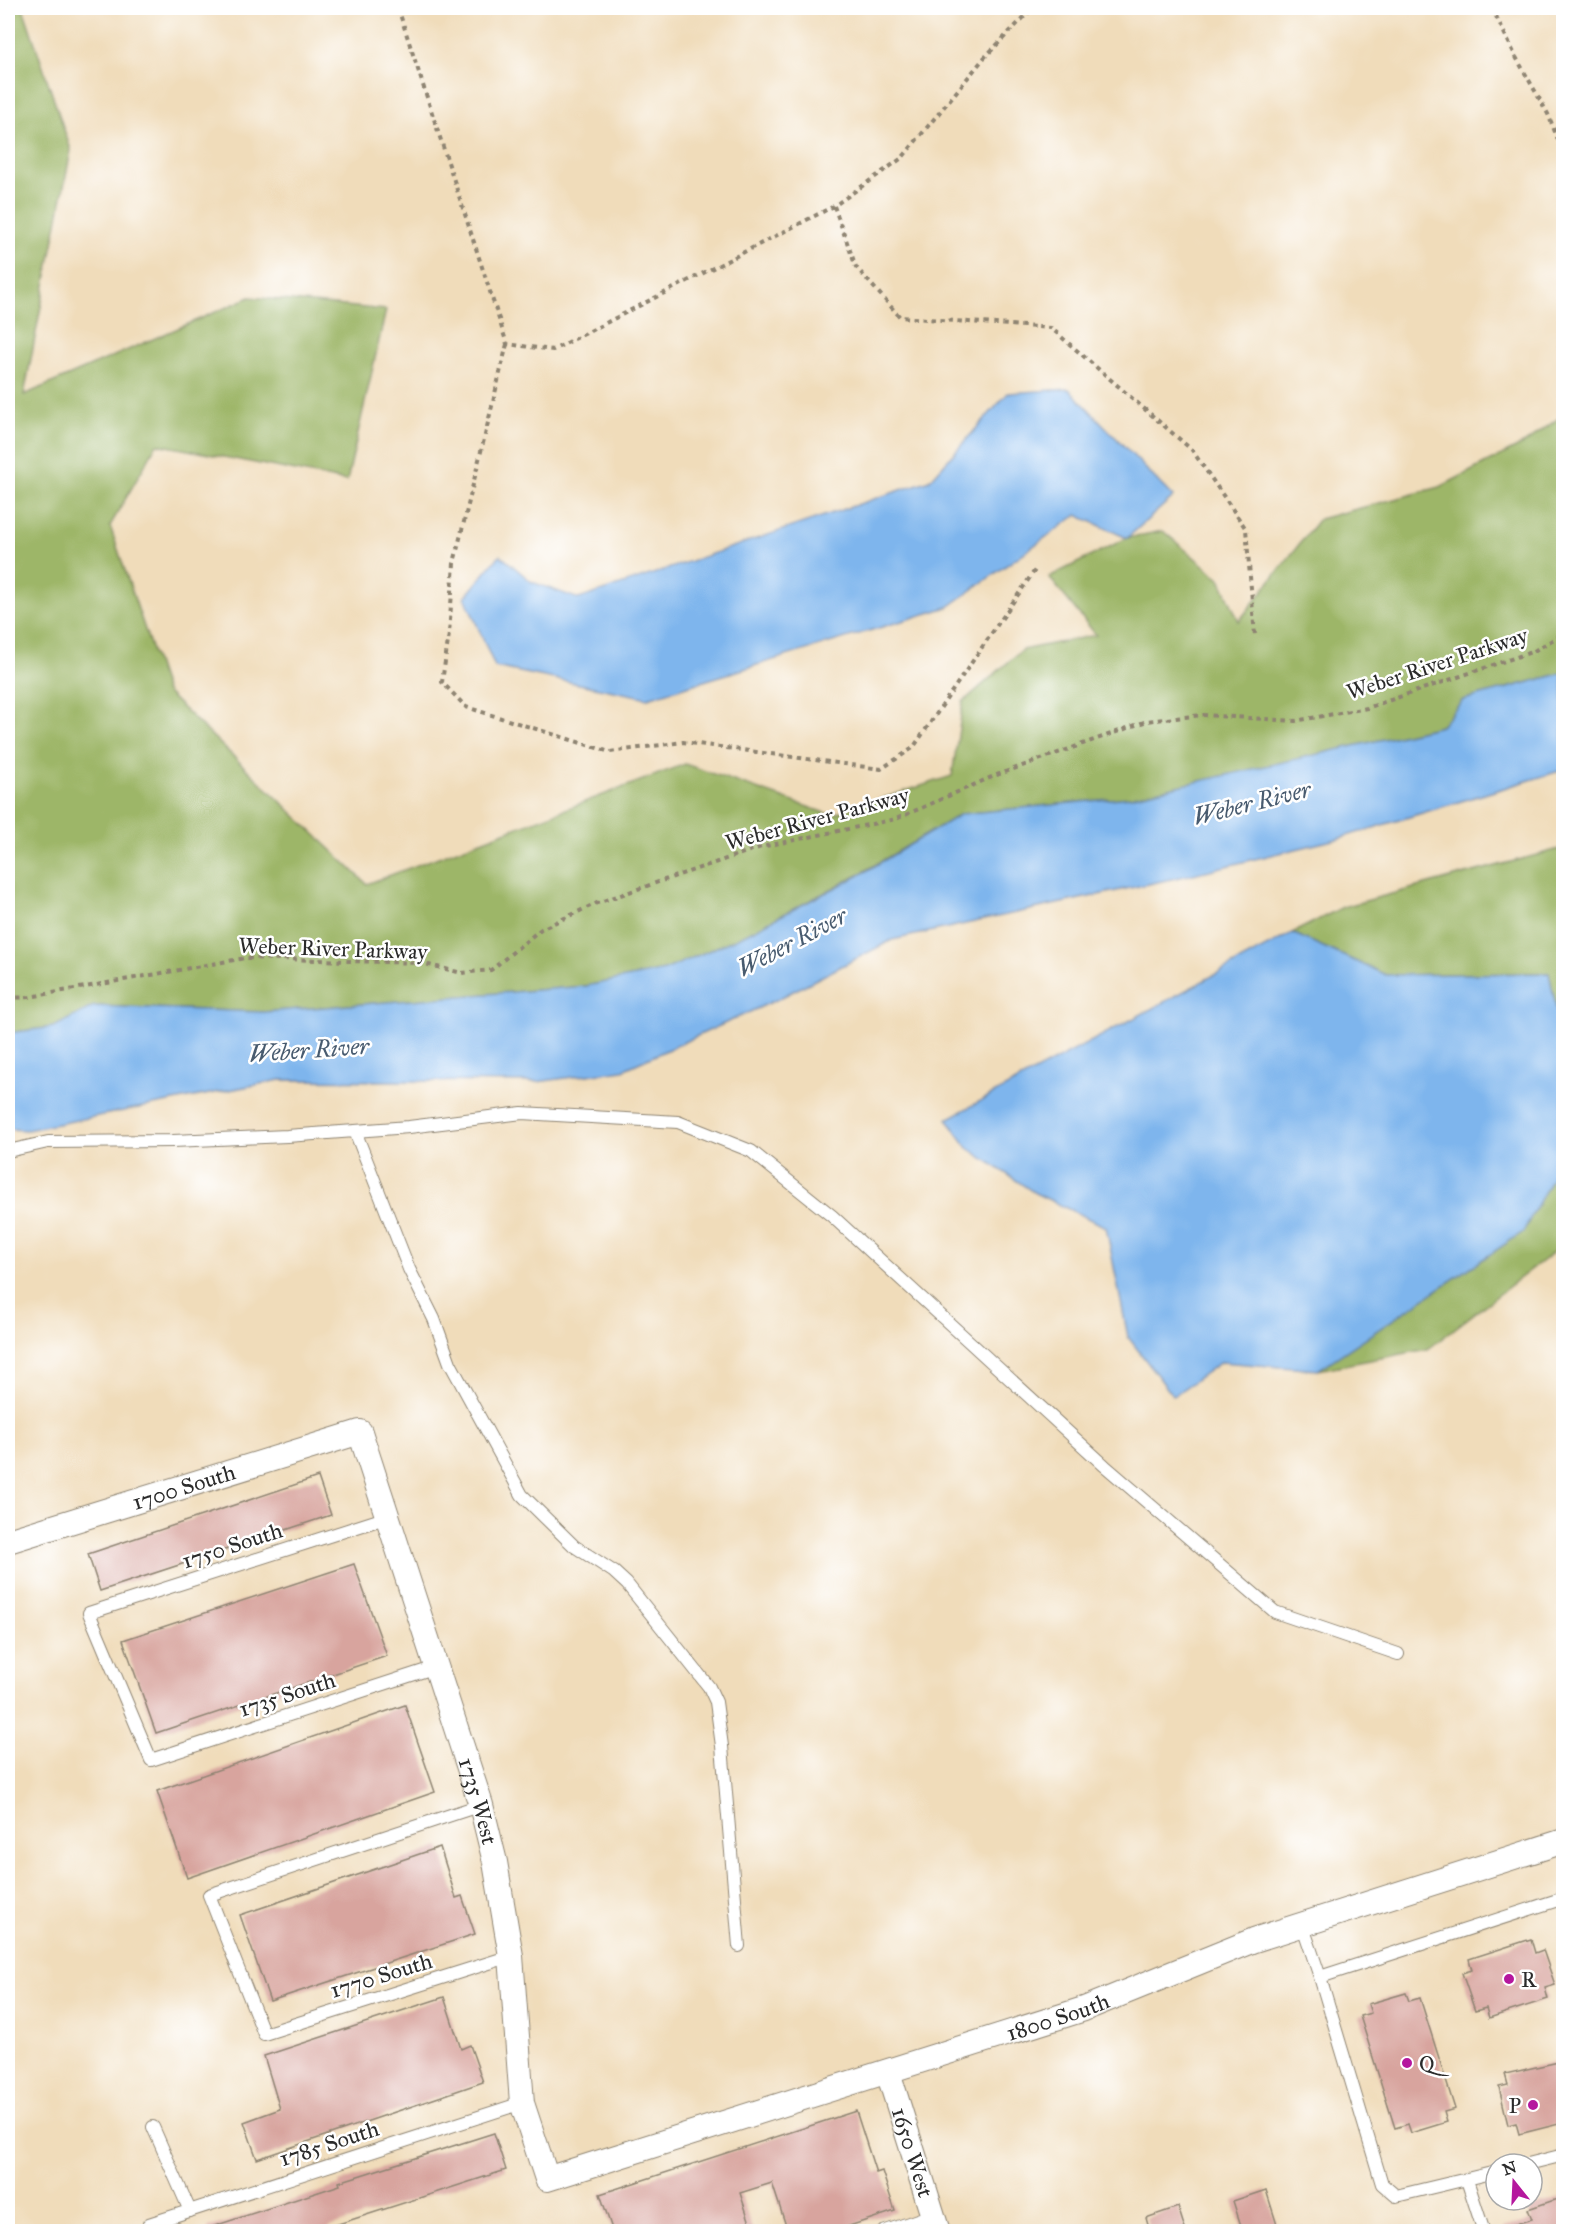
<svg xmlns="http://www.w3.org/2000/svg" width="1571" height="2239" font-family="'IM FELL Great Primer',serif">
<rect width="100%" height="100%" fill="#fff"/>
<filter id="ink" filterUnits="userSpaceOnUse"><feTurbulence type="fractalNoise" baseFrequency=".0167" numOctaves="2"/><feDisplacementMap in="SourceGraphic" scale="12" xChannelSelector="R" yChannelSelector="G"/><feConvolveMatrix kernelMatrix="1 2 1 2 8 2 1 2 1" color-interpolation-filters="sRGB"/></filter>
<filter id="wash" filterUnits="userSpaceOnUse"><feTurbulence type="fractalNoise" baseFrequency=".008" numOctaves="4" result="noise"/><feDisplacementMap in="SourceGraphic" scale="24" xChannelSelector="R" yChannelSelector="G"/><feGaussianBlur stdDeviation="1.35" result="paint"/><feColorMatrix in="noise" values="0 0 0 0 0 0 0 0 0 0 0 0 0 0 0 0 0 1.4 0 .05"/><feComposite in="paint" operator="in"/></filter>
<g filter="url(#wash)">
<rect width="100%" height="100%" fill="#f0dcba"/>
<!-- forest -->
<path fill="#9db667" stroke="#647049" stroke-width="1.5" d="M8,8h15l48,142 -47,245 226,-98 136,13 -39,171 -190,-37 -47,82 56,166 201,192 318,-120 146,51 121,-39 11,-74 59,-52 74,-15 -47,-58 78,-39 36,-7 57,48 19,42 80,-102 121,-32 85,-44 38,-28v258l-100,27 -22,26 -311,71 -169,17 -103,61 -116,61 -77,34 -79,16 -323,26 -169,-6 -40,21 -46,6z
M1563,848v194l-14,-69 -163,2 -94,-42 51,-26z
M1563,1157v88l-135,104 -110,21 205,-138z"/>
<!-- water -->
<path fill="#7eb5ed" stroke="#54708c" stroke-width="1.5" d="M1069,389l104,108 -46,41 -50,-23 -129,92 -300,91 -153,-31 -30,-70 35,-42 32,27 47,17 351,-119 78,-87z
M1563,673v97l-226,69 -152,37 -293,64 -116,60 -153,70 -86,12 -257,-2 -253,50 -19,-1v-96l46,-6 40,-21 169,6 323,-26 79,-16 77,-34 116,-60 103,-62 169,-17 311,-71 22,-26z
M1292,933l94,42 163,-2 14,69v115l-40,75 -205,138 -97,-8 -48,34 -45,-59 -22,-110 -71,-34 -67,-45 -21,-29z"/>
<g id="blocks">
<!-- building -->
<path fill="#d8a49e" d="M318,1477l13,38 -231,76 -12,-37z
M354,1564l33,92 -231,77 -33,-93z
M405,1705l30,87 -248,86 -30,-87z
M440,1847l16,51 6,-2 13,38 -205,67 -30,-86z
M1531,1939l4,14 8,-3 12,35 -10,3 3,11 -59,19 -3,-10 -11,3 -13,-38 10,-3 -3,-11z
M1406,1993l3,8 11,-3 35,111 -11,3 3,10 -36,11 -3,-9 -13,4 -35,-112 11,-3 -3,-9z
M444,1997l17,52 9,-4 13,37 -226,77 -13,-37 36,-13 -16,-53z
M1563,2061v62l-44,11 -3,-11 -8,2 -9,-38 9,-2 -3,-11z
M856,2111l20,62 6,-2 13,40 -64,21h-43l-16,-49 -32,10 13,39h-115l-1,-6 -24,6 -13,-38z
M494,2133l12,37 -177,57 1,5h-122v-4l132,-43 -1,-3z
M1266,2190l11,35 -21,7h-13l-10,-31z
M1563,2197v35h-60v-4l29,-9 -4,-10z
M1178,2207l8,25h-36l-4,-14z"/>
</g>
</g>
<g filter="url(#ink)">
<use href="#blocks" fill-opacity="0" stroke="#8e8472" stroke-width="1.5"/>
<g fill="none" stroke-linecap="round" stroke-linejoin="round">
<!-- lane casing -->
<g stroke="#8e8472" stroke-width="14">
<path id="lane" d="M355,1131l54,138 25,50 16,44 72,132 52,51 40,26 13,12 82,103 7,15 6,44 17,200
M8,1151l40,-9 125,-1 114,-5 122,-9 113,-14 156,9 73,29 81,65 273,250 170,146 123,42
M388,1517l-299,96 62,147 285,-93
M481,1805l-272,90 55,139 247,-78
M1302,1924l18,53
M153,2127l37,84
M1528,2164l36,-9
M1496,2172l-100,24 -14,-12 -62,-207 244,-79
M1467,2180l17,52
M149,2224l373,-121
M883,2232l49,-17"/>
</g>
<!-- street casing -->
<g stroke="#8e8472" stroke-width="26">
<g id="street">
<path id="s1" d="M8,1541l352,-109 121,373 14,57 16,94 11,147 25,76 537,-170 170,-69 310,-99"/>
<path id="s2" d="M888,2072l50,160"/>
</g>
</g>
<!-- path -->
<path stroke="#8e8472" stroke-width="4" stroke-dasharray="4.5 4.5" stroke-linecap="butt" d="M398,8l109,336 46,6 281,-144 68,-48 82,-100 49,-50
M1492,8l24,49 32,57 16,41
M834,206l22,61 44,50 151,11 141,122 54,79 9,107
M507,344l-53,219 -5,71 -7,48 24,25 144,45 73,-10 198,27 32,-21 122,-178
M8,998l22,-1 215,-39 176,5 41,10 29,-3 50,-41 56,-26 164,-56 135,-28 98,-43 153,-55 56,-6 92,6 72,-13 167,-57 30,-18"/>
<!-- lane -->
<use href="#lane" stroke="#fff" stroke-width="12"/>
<!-- street -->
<use href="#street" stroke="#fff" stroke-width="24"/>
</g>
</g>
<!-- markers -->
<g fill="#b5179e" stroke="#fff" stroke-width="2">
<circle cx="1509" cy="1979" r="6"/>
<circle cx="1407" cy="2063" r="6"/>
<circle cx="1533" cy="2105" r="6"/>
</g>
<g text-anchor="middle" stroke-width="5" stroke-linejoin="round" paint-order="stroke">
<!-- street labels -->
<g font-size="22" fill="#2b2b2b" stroke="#fff">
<text transform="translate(1437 663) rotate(-18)" y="8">Weber River Parkway</text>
<text transform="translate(817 818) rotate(-15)" y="8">Weber River Parkway</text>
<text transform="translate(333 948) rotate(2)" y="8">Weber River Parkway</text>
<text dy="8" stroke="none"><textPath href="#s1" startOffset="184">1700 South</textPath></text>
<text transform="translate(232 1545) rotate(-18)" y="8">1750 South</text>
<text transform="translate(287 1694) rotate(-18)" y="8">1735 South</text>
<text dy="8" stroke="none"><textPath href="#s1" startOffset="756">1735 West</textPath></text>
<text transform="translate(381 1975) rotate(-17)" y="8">1770 South</text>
<text dy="8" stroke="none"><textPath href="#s1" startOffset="1678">1800 South</textPath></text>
<text transform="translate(329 2143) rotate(-18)" y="8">1785 South</text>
<text dy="8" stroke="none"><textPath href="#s2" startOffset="84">1650 West</textPath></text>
</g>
<!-- poi labels -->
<g font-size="22" fill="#2b2b2b" stroke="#fff" text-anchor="start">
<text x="1521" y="1987">R</text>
<text x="1419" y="2071">Q</text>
<text x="1521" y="2113" text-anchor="end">P</text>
</g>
<!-- water labels -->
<g font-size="24" font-style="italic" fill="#485b6f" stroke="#fff">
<text transform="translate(1252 803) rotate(-14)" y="8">Weber River</text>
<text transform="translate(792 942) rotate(-28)" y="8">Weber River</text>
<text transform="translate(309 1050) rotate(-4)" y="8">Weber River</text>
</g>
</g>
<!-- margin -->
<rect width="1571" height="2239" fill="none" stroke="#fff" stroke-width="30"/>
<!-- north arrow -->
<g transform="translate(1514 2182) rotate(342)"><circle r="28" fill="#ffffff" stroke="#aaaaaa" stroke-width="1.5"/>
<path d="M0-4.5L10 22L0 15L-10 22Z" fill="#b5179e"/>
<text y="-9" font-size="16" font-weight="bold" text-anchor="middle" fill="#2b2b2b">N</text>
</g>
</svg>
